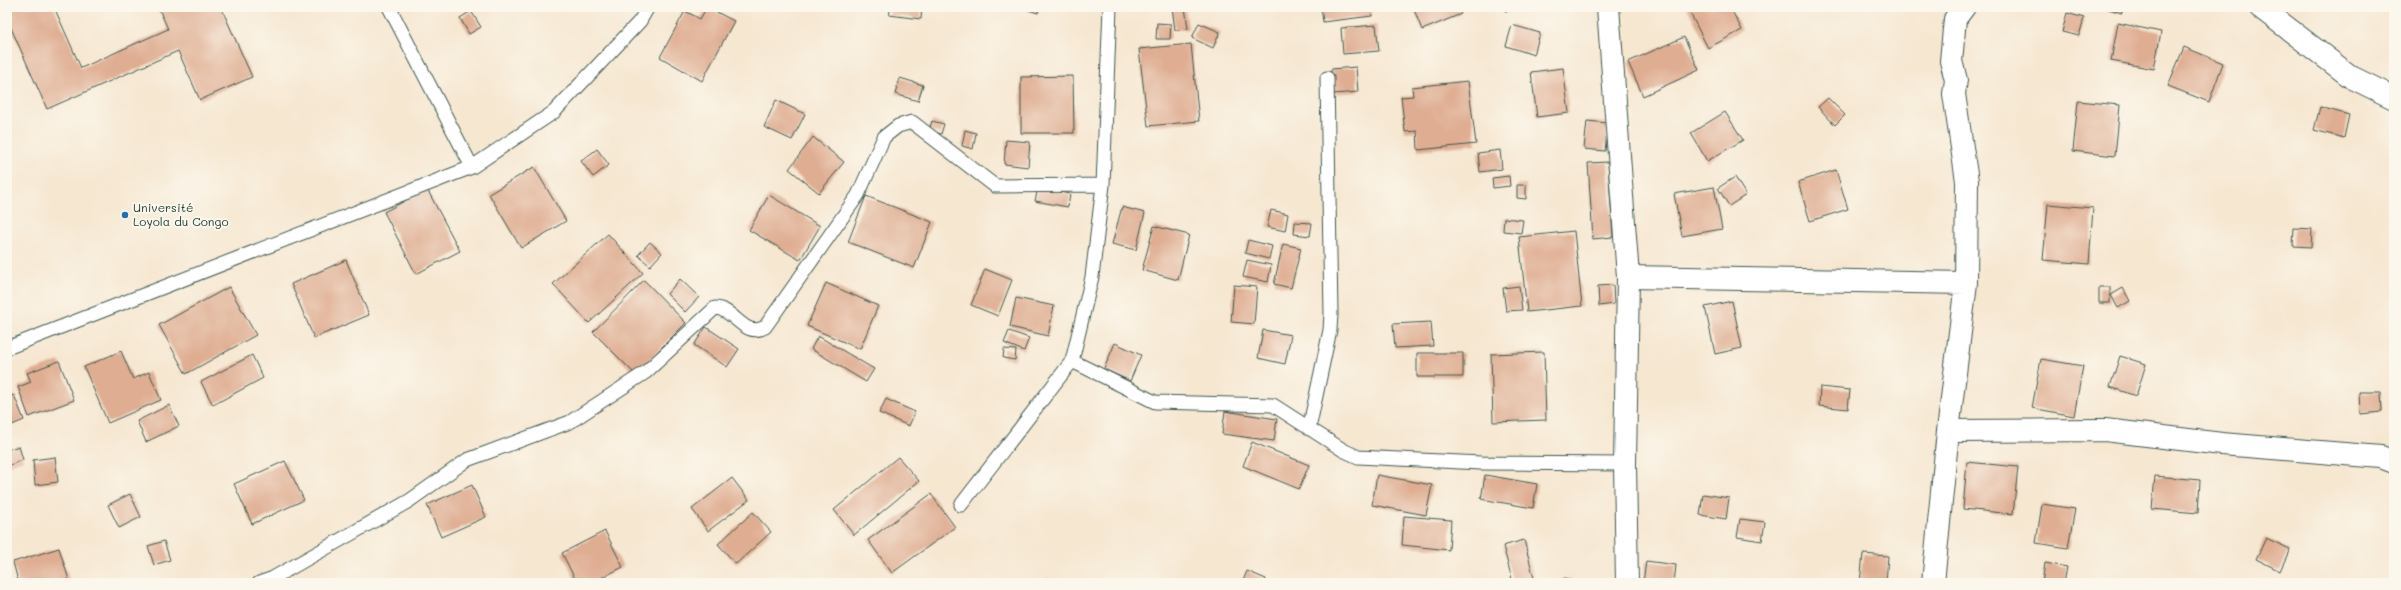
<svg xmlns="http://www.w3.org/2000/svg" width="2401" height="590" font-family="Mali,sans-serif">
<rect width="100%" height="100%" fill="#fbf7ec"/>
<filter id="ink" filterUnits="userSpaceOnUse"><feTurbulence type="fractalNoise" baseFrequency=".025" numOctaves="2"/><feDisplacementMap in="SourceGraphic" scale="8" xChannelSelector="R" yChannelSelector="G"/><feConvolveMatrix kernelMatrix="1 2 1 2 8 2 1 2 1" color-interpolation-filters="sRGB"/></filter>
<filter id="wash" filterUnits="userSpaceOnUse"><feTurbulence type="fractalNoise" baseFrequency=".012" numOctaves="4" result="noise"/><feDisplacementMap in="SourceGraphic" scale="16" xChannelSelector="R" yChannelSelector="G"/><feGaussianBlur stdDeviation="0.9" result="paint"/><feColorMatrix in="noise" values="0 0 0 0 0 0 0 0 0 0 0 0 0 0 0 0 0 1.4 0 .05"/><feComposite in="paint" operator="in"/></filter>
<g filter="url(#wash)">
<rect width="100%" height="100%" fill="#f6e7d1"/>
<g id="blocks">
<!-- building -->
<path fill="#dfad92" d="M7,7h47l27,61 87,-39 -10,-22h63l31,70 -52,23 -22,-49 -131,58 -40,-90z
M707,7l27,14 -32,60 -42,-24 25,-46 15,8z
M891,7h31l-1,12 -32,-4z
M1019,7h20l-1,6z
M1172,7h13l3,22 -13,1z
M1321,7h50l1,9 -49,6z
M1413,7h46l2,7 -39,16z
M1504,7h18v2l-17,2z
M1687,7h43l12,23 -34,18z
M2101,7h22l-1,6z
M471,11l10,16 -12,7 -9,-16z
M2067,13l17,5 -5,18 -17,-4z
M1157,23l14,1 -1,15h-14z
M1199,23l21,9 -7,16 -21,-10z
M2118,23l43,9 -7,37 -43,-8z
M1376,25l3,26 -36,3 -2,-26z
M1512,25l28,8 -6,22 -28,-9z
M1684,37l15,33 -56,26 -15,-34z
M1191,44l8,77 -51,5 -9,-77z
M2184,47l39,16 -14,39 -41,-16z
M1356,67l2,25 -25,2 -2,-25z
M1563,68l6,45 -32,4 -6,-45z
M1073,76l1,57h-53v-56z
M900,78l23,7 -5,16 -23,-7z
M1468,81l8,63 -58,6 -1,-19 -12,1 -4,-35 12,-1 -1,-9z
M1828,98l17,17 -10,10 -17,-18z
M776,100l29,14 -13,26 -28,-13z
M2078,101l42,4 -5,51 -42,-5z
M2320,107l29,8 -5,23 -30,-8z
M1725,112l18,28 -36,21 -16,-28z
M932,121l12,3 -3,10 -12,-4z
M1587,121l21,2 -3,28 -21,-2z
M965,130l11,3 -3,16 -11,-3z
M813,137l31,25 -25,31 -30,-24z
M1006,140l24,2 -2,25 -24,-3z
M597,149l12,16 -16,12 -12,-16z
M1500,150l2,19 -22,3 -2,-19z
M1608,162l5,75 -20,2 -5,-76z
M534,167l32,54 -45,27 -32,-54z
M1836,170l12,39 -38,12 -12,-39z
M1509,176l1,10 -17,2 -1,-10z
M1735,177l11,18 -17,11 -11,-18z
M1517,185h9v14l-9,-1z
M1714,187l8,42 -40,7 -8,-42z
M1038,188l32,6 -2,13 -33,-6z
M427,189l33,62 -44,23 -32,-62z
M769,195l51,31 -20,34 -51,-30z
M866,196l66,26 -18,46 -66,-26z
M2048,204l45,4 -4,56 -46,-4z
M1122,207l23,6 -9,37 -24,-6z
M1271,210l17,4 -3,17 -18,-4z
M1504,218l19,2 -2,13 -18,-2z
M1295,222l17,1 -2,13 -16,-2z
M1154,226l35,9 -11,45 -36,-10z
M2294,228l18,1 -1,18 -18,-1z
M1574,231l8,75 -55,6 -8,-75z
M608,234l35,39 -54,50 -36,-39z
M1248,240l24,6 -3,13 -24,-6z
M650,242l12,11 -12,13 -12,-11z
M1283,244l18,4 -10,40 -17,-4z
M346,260l23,55 -55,23 -23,-54z
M1247,260l24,5 -3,17 -25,-5z
M985,269l27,11 -14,36 -27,-11z
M680,279l19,18 -14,15 -18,-18z
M644,280l42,43 -51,51 -42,-42z
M826,283l52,23 -18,43 -53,-23z
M1234,285l23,2 -3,37 -23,-2z
M1613,285l1,19 -15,2 -1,-20z
M1519,286l3,24 -16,1 -3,-23z
M229,287l27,48 -70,39 -27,-49z
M2099,287h11v16h-11z
M2123,288l7,13 -12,7 -7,-13z
M1016,298l38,8 -6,30 -38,-9z
M1732,301l10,47 -27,6 -10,-47z
M1431,322l2,24 -38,2 -2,-24z
M706,327l33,22 -12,18 -33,-22z
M1263,330l28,5 -6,29 -27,-6z
M1009,331l20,7 -5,13 -20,-8z
M818,336l56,33 -8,13 -55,-33z
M1115,343l26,12 -11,26 -26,-12z
M1004,349l12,1 -1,10 -12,-2z
M121,351l12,28 16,-7 12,28 -53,23 -24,-56z
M1544,352l2,68 -53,2 -2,-68z
M1417,353h46v24h-46z
M252,355l11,23 -50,27 -12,-23z
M2120,356l26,8 -10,32 -26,-9z
M2041,359l42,7 -9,50 -42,-8z
M59,361l15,39 -45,17 -11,-30 13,-5 -4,-9z
M1820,387l30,3 -2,19 -29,-3z
M2359,392h22l1,20 -22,2z
M14,395l10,25 -17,7v-29z
M886,399l29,13 -6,14 -30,-13z
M169,405l10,21 -33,16 -9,-21z
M1225,411l52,8 -3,22 -52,-7z
M1252,442l57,23 -10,24 -56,-23z
M19,446l4,14 -16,6v-16z
M55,457l3,25 -23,3 -2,-25z
M898,457l21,24 -65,54 -20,-25z
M285,461l19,39 -52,24 -18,-40z
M1967,462l51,5 -5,47 -50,-5z
M1377,475l55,10 -6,30 -54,-10z
M1485,475l52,9 -4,24 -52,-9z
M2155,476l45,4 -2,33 -46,-4z
M732,478l17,22 -41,31 -16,-22z
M472,485l14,32 -45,20 -14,-32z
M130,494l11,23 -22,11 -11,-23z
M931,494l24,33 -63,46 -24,-33z
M1703,494l26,4 -3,21 -26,-4z
M2042,504l33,5 -7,39 -32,-5z
M753,512l18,20 -35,32 -18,-20z
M1404,516l47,4 -2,30 -47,-5z
M1740,519l25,3 -3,19 -25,-4z
M605,531l18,36 -32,16h-14l-15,-30z
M2266,538l24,11 -10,22 -24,-12z
M1524,540l11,42 -22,1 -10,-37z
M164,541l6,19 -16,5 -6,-19z
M59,548l11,35h-56l4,-2 -5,-19z
M1863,554l25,2 -2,27h-26z
M1646,561l30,4 -2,18h-31z
M2045,563l22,4 -3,16h-22z
M1247,571l19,8 -1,4h-23z
M1048,578l4,5h-11z
M1564,578l16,5h-17z"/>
</g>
</g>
<g filter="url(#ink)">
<use href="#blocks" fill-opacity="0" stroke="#3f564c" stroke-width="1"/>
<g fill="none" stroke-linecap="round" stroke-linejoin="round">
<!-- lane casing -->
<g stroke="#3f564c" stroke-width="15">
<path id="lane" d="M389,7l83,160
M7,348l465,-181 82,-55 86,-91 8,-14
M1072,361l83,41 118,3 70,45 15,7 123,6 144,1
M1309,429l21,-99 1,-16 -4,-236
M961,505l111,-144 20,-84 11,-92 7,-178
M259,583l14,-5 136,-77 58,-41 103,-38 76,-50 69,-64c19,0 29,31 50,19l93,-132 26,-58 14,-11 14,-4 83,64 108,-1"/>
</g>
<!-- street casing -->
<g stroke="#3f564c" stroke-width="24">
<path id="street" d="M1608,7l20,270 -3,187 2,119
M2260,7l91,70 43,21
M1628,277l338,6
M1948,431l157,-1 117,14 159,13 13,5
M1933,583l15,-152 18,-148 1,-102 -13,-87 2,-14 -5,-19 4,-42 9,-12"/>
</g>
<!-- lane -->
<use href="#lane" stroke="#fff" stroke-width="13"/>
<!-- street -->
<use href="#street" stroke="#fff" stroke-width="22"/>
</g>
</g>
<!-- markers -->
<circle fill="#1f6fb2" stroke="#fbf7ec" stroke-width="1.5" cx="125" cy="215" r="4"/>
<g text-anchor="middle" stroke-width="4" stroke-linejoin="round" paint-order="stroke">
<!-- poi labels -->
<g font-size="12" fill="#1f3d34" stroke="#fbf7ec" text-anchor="start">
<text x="133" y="212">Université<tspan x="133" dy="14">Loyola du Congo</tspan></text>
</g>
</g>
<!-- margin -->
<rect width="2401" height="590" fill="none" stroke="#fbf7ec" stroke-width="24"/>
</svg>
